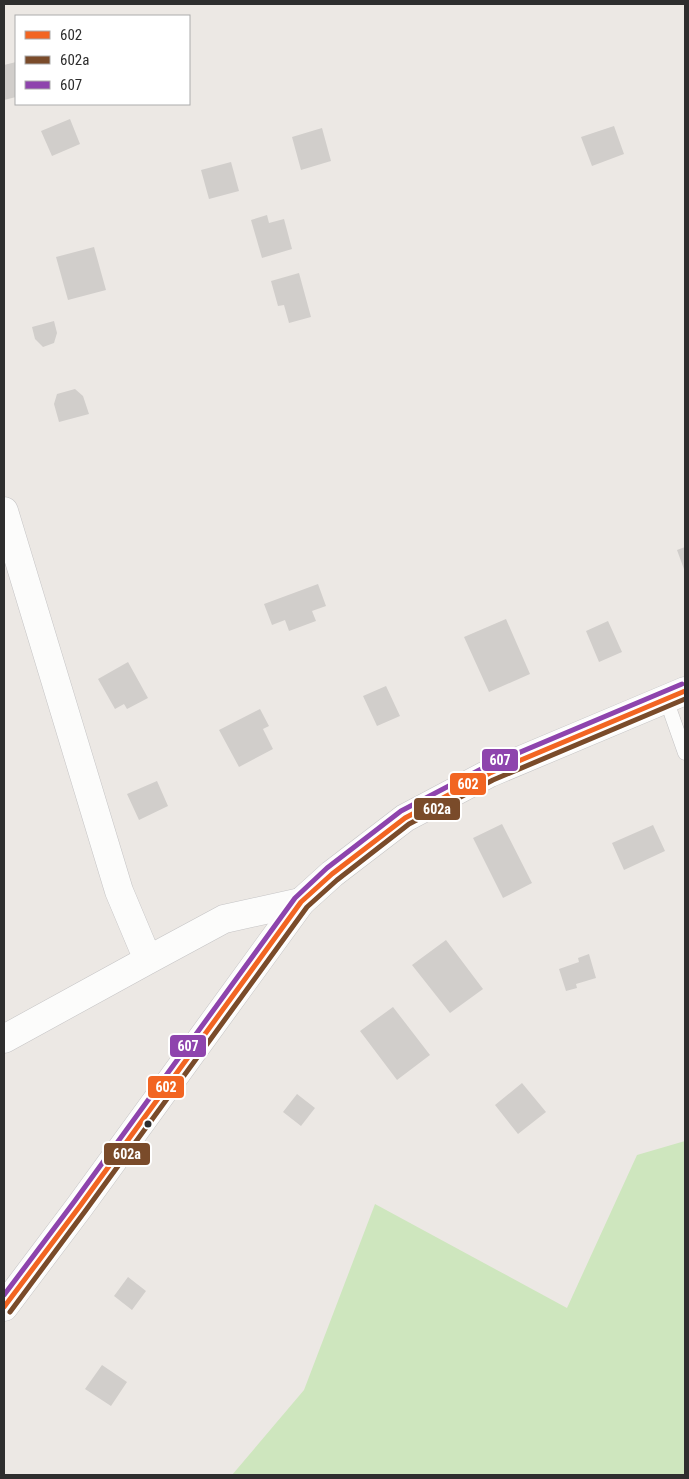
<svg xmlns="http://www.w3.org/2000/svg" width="689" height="1479" font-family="'Roboto Condensed',sans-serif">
<rect width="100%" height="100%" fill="#ece8e4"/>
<!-- green -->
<path fill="#cee6be" d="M685,1141v334h-453l72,-85 71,-186 192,104 70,-153z"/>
<!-- building -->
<path fill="#d1cecb" d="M16,62v35l-12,3v-35z
M70,119l10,25 -28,12 -11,-25z
M614,126l10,28 -32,12 -11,-29z
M322,128l9,33 -30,9 -9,-33z
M231,162l8,29 -30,8 -8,-29z
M267,215l2,8 15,-4 8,30 -30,9 -11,-38z
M94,247l12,43 -38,10 -12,-43z
M299,273l12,44 -22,6 -5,-18 -6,1 -7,-25z
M54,321l3,12 -3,10 -11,4 -8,-8 -3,-12z
M75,389l8,7 6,18 -30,8 -5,-18 3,-10z
M685,547v25l-8,-22z
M318,584l8,22 -14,5 4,10 -27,10 -4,-11 -13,5 -8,-21z
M506,619l24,55 -41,18 -25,-55z
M608,621l14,31 -23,10 -13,-31z
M128,662l20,36 -21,11 -3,-5 -9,5 -17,-30z
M386,686l14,30 -23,10 -14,-30z
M260,709l9,17 -6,3 10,20 -34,18 -20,-37z
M157,781l11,25 -29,14 -12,-26z
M502,824l30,59 -29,15 -30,-60z
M653,825l12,26 -41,19 -12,-27z
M446,940l37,49 -33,24 -38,-48z
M589,954l7,24 -20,6 1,4 -11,3 -7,-22 20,-7 -1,-4z
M393,1007l37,48 -33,25 -37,-49z
M522,1083l24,29 -28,22 -23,-29z
M297,1094l18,14 -14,18 -18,-14z
M128,1277l18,14 -14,19 -18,-14z
M102,1365l25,17 -16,24 -26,-17z"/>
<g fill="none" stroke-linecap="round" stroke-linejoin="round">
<!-- lane casing -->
<g stroke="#c5c4c5" stroke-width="15">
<path id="lane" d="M666,699l19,54"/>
</g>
<!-- street casing -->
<g stroke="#c5c4c5" stroke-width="29">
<path id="street" d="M4,511l115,380 29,69
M4,1039l144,-79 76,-41 77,-17"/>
</g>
<!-- secondary casing -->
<g stroke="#c5c4c5" stroke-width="29">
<path id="secondary" d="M4,1307l76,-101 221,-304 31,-28 73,-56 85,-45 195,-82"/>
</g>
<!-- lane -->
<use href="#lane" stroke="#fcfcfb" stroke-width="14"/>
<!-- street -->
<use href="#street" stroke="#fcfcfb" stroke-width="28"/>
<!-- secondary -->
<use href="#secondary" stroke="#fcfcfb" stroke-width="28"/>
<!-- bus-1 casing -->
<g stroke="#fff" stroke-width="9">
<path id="bus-1" d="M4,1307l76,-101 221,-304 31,-28 73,-56 85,-45 195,-82"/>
</g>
<!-- bus-2 casing -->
<g stroke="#fff" stroke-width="9">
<path id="bus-2" d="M10,1312l76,-102 221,-303 30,-27 72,-56 84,-44 192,-81"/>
</g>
<!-- bus-3 casing -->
<g stroke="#fff" stroke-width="9">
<path id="bus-3" d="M4,1295l70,-93 221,-304 32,-30 74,-57 86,-45 195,-82"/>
</g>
<!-- bus-1 -->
<use href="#bus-1" stroke="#f26522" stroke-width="5"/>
<!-- bus-2 -->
<use href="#bus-2" stroke="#7a4b2a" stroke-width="5"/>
<!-- bus-3 -->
<use href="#bus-3" stroke="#8e44ad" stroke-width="5"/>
</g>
<!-- markers -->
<circle fill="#2e2e2e" stroke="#fff" stroke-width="2" cx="148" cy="1124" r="4.5"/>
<g stroke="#fff" stroke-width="2">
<rect x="481" y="748" width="38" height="24" rx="5" fill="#8e44ad"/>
<rect x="449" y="772" width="38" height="24" rx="5" fill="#f26522"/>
<rect x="413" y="797" width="48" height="24" rx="5" fill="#7a4b2a"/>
<rect x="169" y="1034" width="38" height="24" rx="5" fill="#8e44ad"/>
<rect x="147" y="1075" width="38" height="24" rx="5" fill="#f26522"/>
<rect x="103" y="1142" width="48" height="24" rx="5" fill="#7a4b2a"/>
</g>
<g font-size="14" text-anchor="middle" font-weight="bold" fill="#fff">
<text x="500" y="765">607</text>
<text x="468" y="789">602</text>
<text x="437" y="814">602а</text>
<text x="188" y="1051">607</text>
<text x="166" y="1092">602</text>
<text x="127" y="1159">602а</text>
</g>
<!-- border -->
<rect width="689" height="1479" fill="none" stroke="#2e2e2e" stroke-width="10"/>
<!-- legend -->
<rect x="15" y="15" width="175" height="90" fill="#ffffff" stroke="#ababab"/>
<rect x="25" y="31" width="25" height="8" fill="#f26522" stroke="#ababab"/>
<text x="60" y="40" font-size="15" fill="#2e2e2e">602</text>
<rect x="25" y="56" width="25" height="8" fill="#7a4b2a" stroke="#ababab"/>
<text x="60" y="65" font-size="15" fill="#2e2e2e">602а</text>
<rect x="25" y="81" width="25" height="8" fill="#8e44ad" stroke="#ababab"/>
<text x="60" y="90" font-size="15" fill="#2e2e2e">607</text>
</svg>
